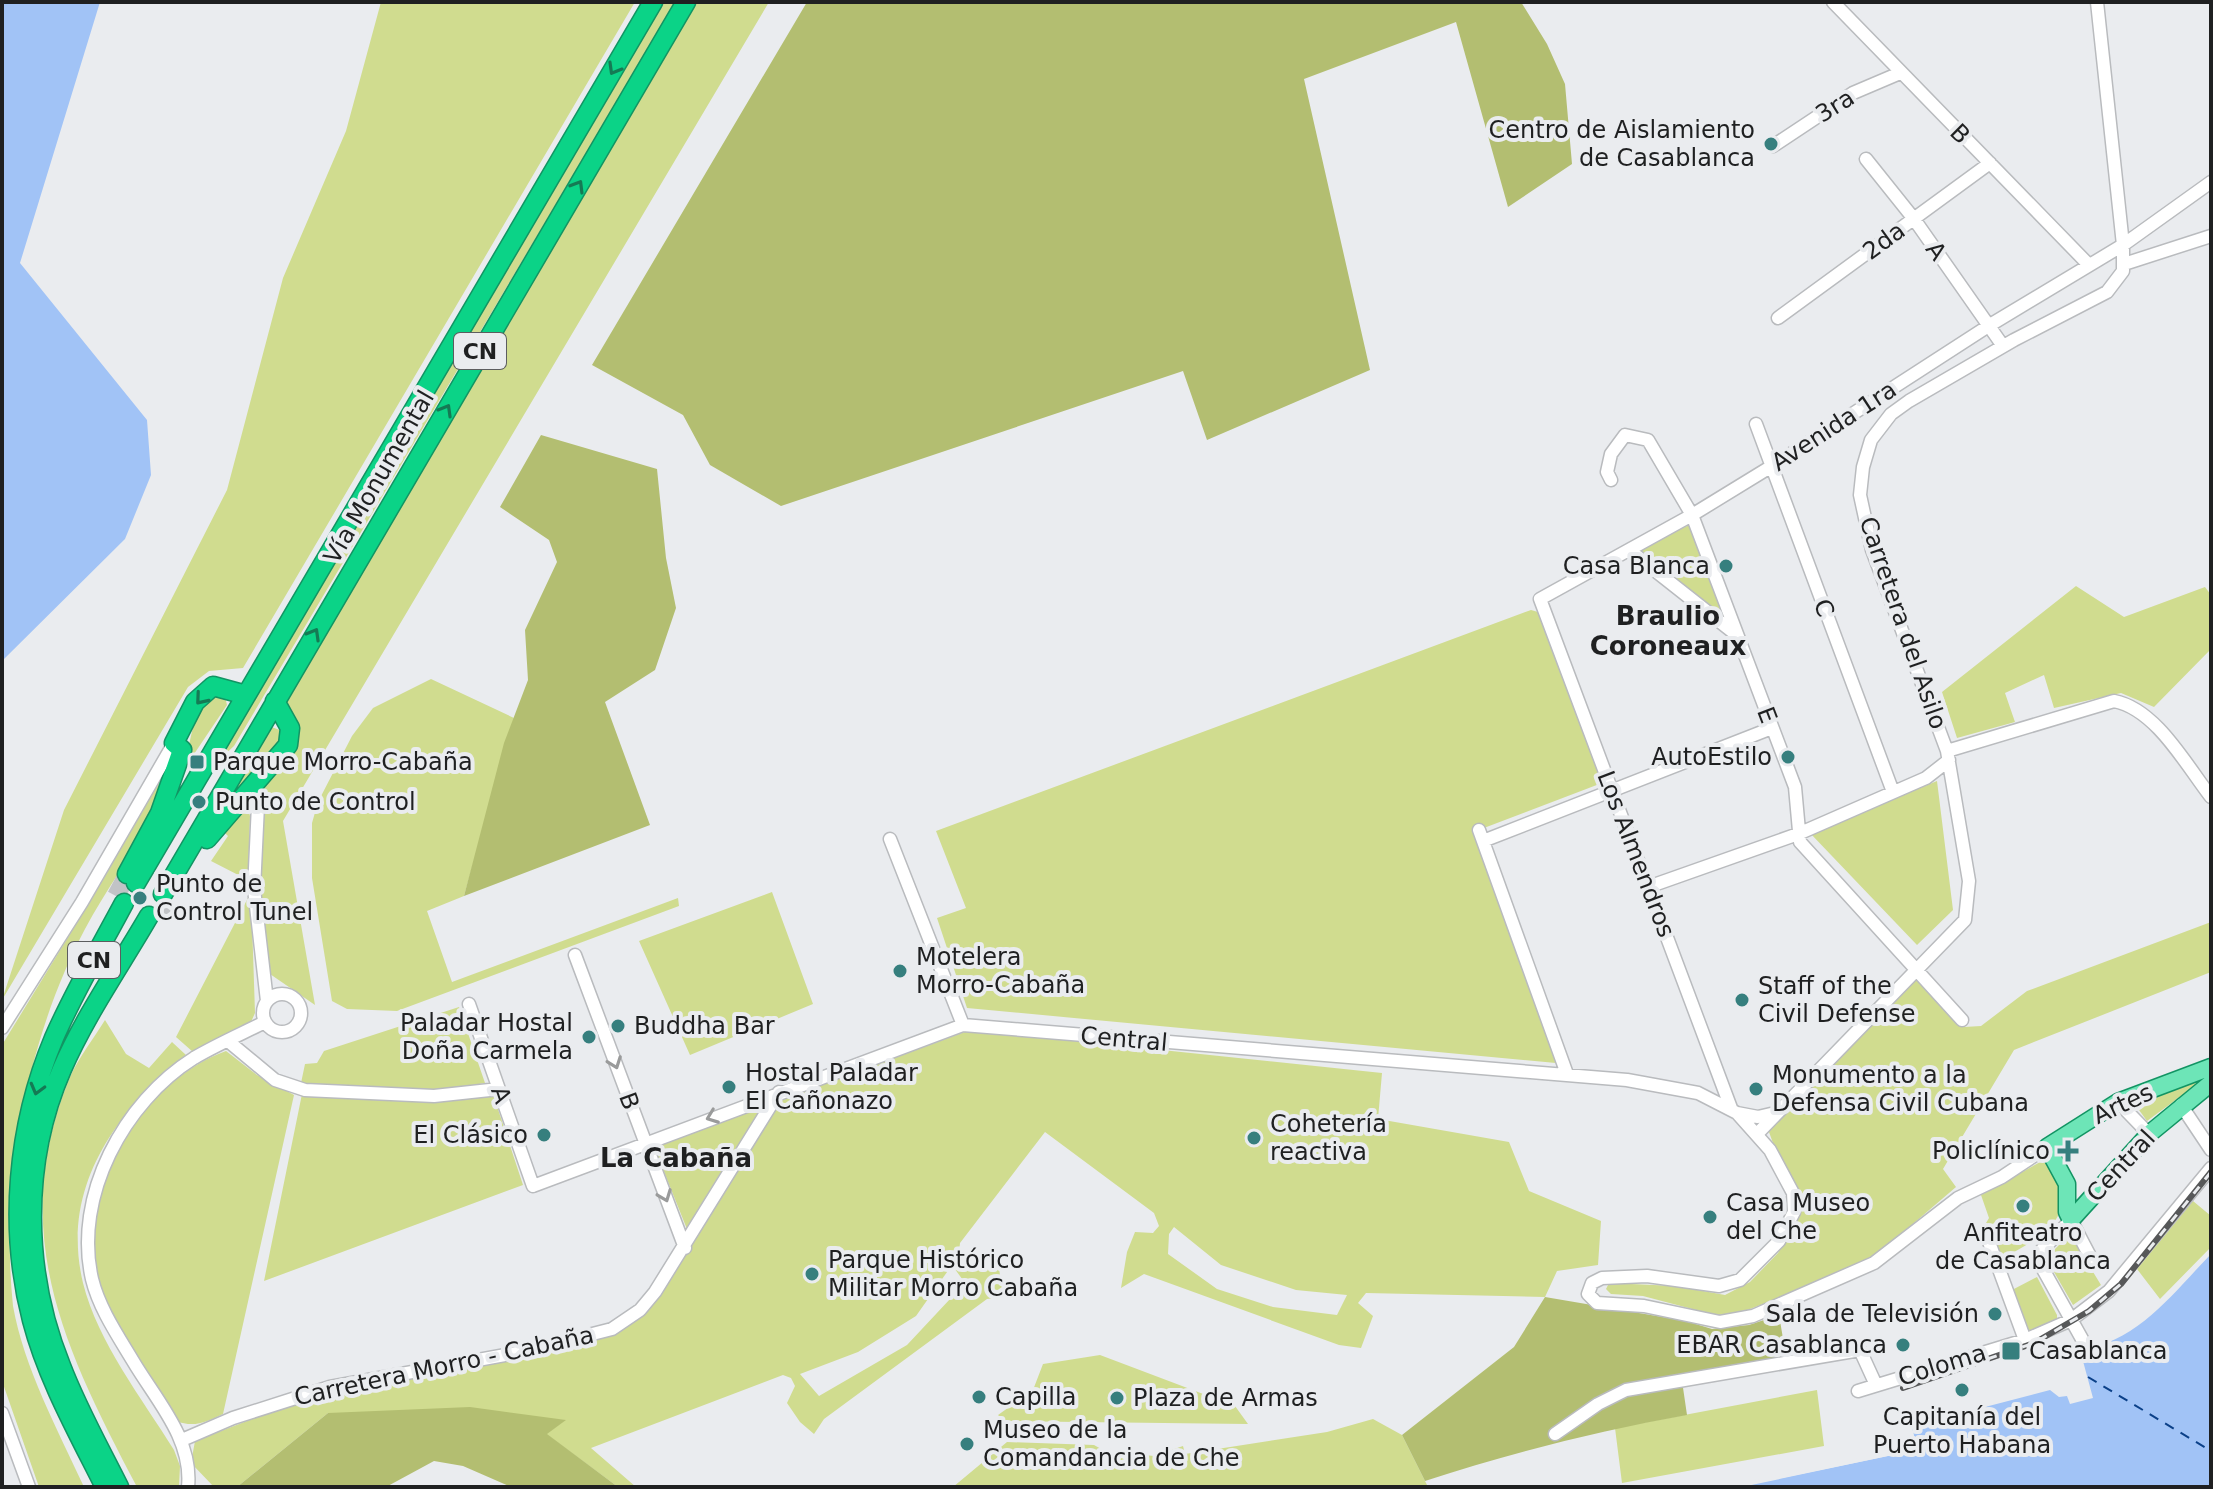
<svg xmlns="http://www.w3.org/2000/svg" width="2213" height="1489" font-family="'DejaVu Sans',sans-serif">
<rect width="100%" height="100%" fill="#eaecef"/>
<!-- green -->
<path fill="#d0dc8f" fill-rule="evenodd" d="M381,2h254l-392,666 -34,3 -21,16 -186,313 62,-190 163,-320 56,-212 63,-147z
M663,2h13l-442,744 -14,13 12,-28z
M697,2h72l-486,819 32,184 -45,-31 -11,-90 3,-102 31,-38 -11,-37z
M1689,525l34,90 -85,-65z
M2076,586l48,31 81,-30 6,8v54l-57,58 -33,-14 -67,15 -10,-33 -39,18 10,29 -58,16 -15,-46z
M1531,610l7,2 64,171 -126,48 80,232 -589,-55 -30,-90 29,-10 -30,-77z
M431,679l83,39 -50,178 -37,15 25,71 226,-84 1,8 -282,105 -50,-2 -15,-8 -20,-123v-55l6,-21 34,-66 21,-28z
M212,691l13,6 2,8 -43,64c6,-22 9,-63 28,-78z
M269,726l16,6 -1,9 -54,59z
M176,751c-8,22 -14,47 -25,68 -20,38 -46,72 -66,110 -58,109 -85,253 -72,377 11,62 45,124 71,181h-45l-37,-106v-336l98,-160z
M1937,781l16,129 -36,35 -107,-112z
M247,803l3,13 -2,64 -37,-19 17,-25 -6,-6z
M251,892l4,121 -4,9 -58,30 -17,-15z
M772,892l41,112 -123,51 -51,-114z
M2211,922v50l-197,78 -71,119 13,18 -77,66 -37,21 -105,40 -22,1 -72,-19 -32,-2 -5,-5 3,-6 67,3 49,9 25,-13 28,-29 15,-25 4,-19 -28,-77 5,-12 141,-144 49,51 17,-1 46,-35z
M459,1007l26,76 -49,8 -135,-8 4,-19 12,-1 7,-12z
M105,1020l21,34 23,14 23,-26 14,13c-70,57 -126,132 -103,228 15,60 59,115 91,167l6,16 -1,21h-42c-72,-137 -131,-255 -67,-410 9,-20 24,-39 35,-57z
M970,1030l412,43 -4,46 131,23 20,49 72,30 -3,44 -41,6 -12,26 -179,-4 -8,10 15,13 -12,32 -22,-3 -195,-71 -23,14 6,-36 8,-20 18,1 6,-7 -5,-13 -109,-81 -85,111 -1,9 9,5 18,-4 13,15 4,29 -16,2 -163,120 -10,15 -14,-12 -13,-19 8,-17 -4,-8 -8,-3 -192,73 45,39h-18l-72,-53 19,-14 -237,-7 -91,74h-23l-23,-24 4,-22 101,-39 320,-68 28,-21 49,-69 -39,-97zM1174,1227l47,38 75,25 51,5 -10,20 -64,-8 -56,-18 -49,-35 1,-20zM952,1265l13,18 -58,62 -88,51 -19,-22 58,-22 58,-36z
M226,1051l31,24 37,20 -71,319c-16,8 -29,14 -47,7 -25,-41 -62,-86 -76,-132 -27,-92 37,-206 126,-238z
M2211,1074l-64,47 -13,-18z
M302,1094h191l30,91 -259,96z
M2042,1161l7,1c35,54 -6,75 -48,97l-18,-31 6,-10 -8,-23z
M2193,1201l18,15v31l-51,52 -23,-30z
M2070,1234l31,51 -28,20 -27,-47z
M2037,1277l20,38v7l-28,11 -17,-43z
M1100,1355l135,51 13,18 -244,-3 -6,-6 35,-25 10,-26z
M1817,1390l7,56 -202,37 -7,-55z
M1373,1419l29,16 26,52h-475l54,-45 87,3 25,14 15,-5 20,2 29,-10 2,8 142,-22z"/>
<!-- forest -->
<path fill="#b3be71" d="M807,2h714l26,42 18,40 7,80 -64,43 -52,-185 -152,57 66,291 -163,70 -24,-69 -402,135 -71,-41 -27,-50 -91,-50z
M541,435l116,34 9,89 10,50 -21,62 -50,32 45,123 -186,71 40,-153 24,-63 -3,-50 32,-68 -8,-22 -49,-33z
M1545,1297l141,24 26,8 37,-4 30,-10 7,41 -105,18 6,41c-89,16 -176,38 -262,66l-23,-46 112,-88z
M470,1407l96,13 -19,14 71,53h-107l-48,-21 -29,-5 -48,26h-149l91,-74z"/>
<!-- water -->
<path fill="#a1c3f6" d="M2,2h98l-80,261 127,157 4,55 -26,64 -123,122z
M2211,1254v233h-469l174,-37 -4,-24 138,-36 9,7 8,-1 3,8 23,-6 -13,-48c58,-8 93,-57 131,-96z"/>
<!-- pier -->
<path fill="#eaecef" d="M1909,1431h4l4,19 -179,37 3,-4 171,-36z"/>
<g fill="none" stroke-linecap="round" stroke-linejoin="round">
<!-- ferry -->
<path stroke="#0b4088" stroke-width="2" stroke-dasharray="10 8" stroke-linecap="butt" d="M2088,1377l123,74"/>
<!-- highway-tunnel -->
<path stroke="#c1c3c6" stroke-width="18" stroke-dasharray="18 9" stroke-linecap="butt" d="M116,896l10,-19
M159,919l10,-17"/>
<!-- minor casing -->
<g stroke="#b9bbbe" stroke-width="15">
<path id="minor" d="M1833,2l256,263
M1773,146l80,-53 47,-20
M1866,159l48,60 89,127
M2124,264l87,-28
M1778,318l212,-155
M1756,424l137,368
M1611,480l-4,-8 4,-18 14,-19 23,5 44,75 103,272 5,55 162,178
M1629,550l104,82
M1947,751l167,-50c42,8 72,64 97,96
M247,792l11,13 -4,84 13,112
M1479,830l88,244
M890,839l73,186
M1483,841l289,-113
M1648,887l150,-53 128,-56 23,-18
M575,955l110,293
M263 1013a19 19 0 1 1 38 0a19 19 0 1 1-38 0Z
M469,1004l64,182 430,-161 664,55 71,13 39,20 33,37 23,43 1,19 -15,29 -39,39 -21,6 -72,-10 -45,2 -10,5 -4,11 9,9 47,3 76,16 33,-6 121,-53 84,-65 44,-21 45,-30
M2,1028l80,-126 92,-159
M228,1041l47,39 30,10 129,6 65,-7
M2118,1102l31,32
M2181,1105l30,45
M1731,1108l-191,-509 152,-84 80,-49 218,-141 133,-80 88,-63
M1737,1113l21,4 17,-4
M1757,1134l208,-214 4,-39 -22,-130 -75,-201 -12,-55 3,-28 8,-27 20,-26 18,-13 105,-61 93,-48 16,-21v-26l-26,-243
M1989,1242l36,98
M2082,1339l-43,-77 -1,-8 33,-34 21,40
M1858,1391l167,-51 46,-20 38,-29 102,-123
M2,1413l27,74
M1555,1434l43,-30 28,-14 234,-40 16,35
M182,1440l51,-22 97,-31 192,-35 90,-23 28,-19 15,-18 124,-200
M188,1487c5,-48 -32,-87 -55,-126 -15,-25 -34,-53 -41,-82 -19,-83 32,-177 102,-221 22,-13 47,-24 71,-36"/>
</g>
<!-- major casing -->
<g stroke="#129463" stroke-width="19">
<path id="major" d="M2211,1067l-93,35 -71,45 20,37v28l4,8 78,-86 62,-51"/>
</g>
<!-- highway casing -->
<g stroke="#129463" stroke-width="21">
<path id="highway" d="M207,839l81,-94 2,-17 -15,-27
M127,874l33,-61 22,-63 -8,-7 21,-41 18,-16 33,9
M136,883l517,-881
M163,894l523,-892
M105,1487c-27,-54 -58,-109 -73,-167 -24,-92 -15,-194 22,-282 20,-46 46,-90 70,-135
M119,1487c-20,-40 -42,-79 -58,-121 -38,-94 -40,-203 1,-297 23,-53 58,-103 87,-153"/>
</g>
<!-- minor -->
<use href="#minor" stroke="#fff" stroke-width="12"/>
<!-- major -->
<use href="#major" stroke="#6de5b7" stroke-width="16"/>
<!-- highway -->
<use href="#highway" stroke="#0bd387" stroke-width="18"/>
<!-- rail casing -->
<g stroke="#575859" stroke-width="6">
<path id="rail" d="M1903,1388l131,-45 55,-32 32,-27 90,-112"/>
</g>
<!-- rail -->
<use href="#rail" stroke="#eaecef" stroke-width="3" stroke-dasharray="9" stroke-linecap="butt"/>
</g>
<!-- one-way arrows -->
<defs><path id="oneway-chevron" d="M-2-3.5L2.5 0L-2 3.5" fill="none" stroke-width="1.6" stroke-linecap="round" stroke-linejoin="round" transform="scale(2)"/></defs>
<g stroke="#157a54">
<use href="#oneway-chevron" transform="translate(614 69) rotate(120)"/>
<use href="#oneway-chevron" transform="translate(578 186) rotate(-59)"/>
<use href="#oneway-chevron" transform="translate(446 410) rotate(-60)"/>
<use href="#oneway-chevron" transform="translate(314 634) rotate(-60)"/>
<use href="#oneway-chevron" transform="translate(201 699) rotate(130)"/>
<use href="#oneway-chevron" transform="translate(37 1089) rotate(105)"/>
</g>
<g stroke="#9a9b9b">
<use href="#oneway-chevron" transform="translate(615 1063) rotate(70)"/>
<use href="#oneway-chevron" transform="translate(712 1117) rotate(159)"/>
<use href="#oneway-chevron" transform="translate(665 1196) rotate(69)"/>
</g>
<!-- markers -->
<g fill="#367f7e" stroke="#eaecef" stroke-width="3">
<circle cx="1771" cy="144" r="8"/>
<circle cx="1726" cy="566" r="8"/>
<circle cx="1788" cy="757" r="8"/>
<rect x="189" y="754" width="16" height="16" rx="4"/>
<circle cx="199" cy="802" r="8"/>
<circle cx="140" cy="898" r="8"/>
<circle cx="900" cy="971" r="8"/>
<circle cx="1742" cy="1000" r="8"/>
<circle cx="618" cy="1026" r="8"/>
<circle cx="589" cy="1037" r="8"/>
<circle cx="729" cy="1087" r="8"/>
<circle cx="1756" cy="1089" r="8"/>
<circle cx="544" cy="1135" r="8"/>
<circle cx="1254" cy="1138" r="8"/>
<path d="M2064 1139h8v8h8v8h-8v8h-8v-8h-8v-8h8z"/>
<circle cx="2023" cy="1206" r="8"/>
<circle cx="1710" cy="1217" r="8"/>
<circle cx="812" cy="1274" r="8"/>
<circle cx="1995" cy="1314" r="8"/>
<circle cx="1903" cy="1345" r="8"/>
<rect x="2001" y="1341" width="20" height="20" rx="4"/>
<circle cx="1962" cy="1390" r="8"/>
<circle cx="979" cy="1397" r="8"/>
<circle cx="1117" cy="1398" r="8"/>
<circle cx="967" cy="1444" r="8"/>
</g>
<g text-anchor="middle" stroke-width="8" stroke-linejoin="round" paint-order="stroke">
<!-- shield labels -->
<g fill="#eaecef" stroke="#5c5d5f" stroke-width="2">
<rect x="454" y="333" width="52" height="36" rx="6"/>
<rect x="68" y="942" width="52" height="36" rx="6"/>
</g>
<g font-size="22" font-weight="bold" fill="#1f2021">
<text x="480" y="359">CN</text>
<text x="94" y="968">CN</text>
</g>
<!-- street labels -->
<g font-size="24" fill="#1f2021" stroke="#eaecef">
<text transform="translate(1835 106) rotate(-32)" y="8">3ra</text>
<text transform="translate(1960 134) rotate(45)" y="8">B</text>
<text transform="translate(1884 241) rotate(-36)" y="8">2da</text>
<text transform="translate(1936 251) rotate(54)" y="8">A</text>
<text transform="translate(1834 426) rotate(-33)" y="8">Avenida 1ra</text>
<text transform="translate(379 477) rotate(-60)" y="8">Vía Monumental</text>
<text transform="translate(1824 608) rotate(70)" y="8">C</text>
<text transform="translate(1903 623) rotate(71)" y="8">Carretera del Asilo</text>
<text transform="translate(1767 715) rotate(69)" y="8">E</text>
<text transform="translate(1636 854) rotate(69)" y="8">Los Almendros</text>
<text transform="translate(1124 1039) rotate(5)" y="8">Central</text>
<text transform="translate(501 1095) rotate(71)" y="8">A</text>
<text transform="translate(629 1101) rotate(70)" y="8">B</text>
<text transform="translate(2123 1104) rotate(-25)" y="8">Artes</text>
<text transform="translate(2121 1166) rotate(-47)" y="8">Central</text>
<text transform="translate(1942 1365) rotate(-17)" y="8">Coloma</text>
<text transform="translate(444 1366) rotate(-12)" y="8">Carretera Morro - Cabaña</text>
</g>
<!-- poi labels -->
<g font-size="24" fill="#1f2021" stroke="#eaecef" text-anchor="start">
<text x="1755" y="138" text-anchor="end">Centro de Aislamiento<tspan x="1755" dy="28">de Casablanca</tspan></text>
<text x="1710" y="574" text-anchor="end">Casa Blanca</text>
<text x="1772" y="765" text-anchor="end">AutoEstilo</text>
<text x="213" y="770">Parque Morro-Cabaña</text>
<text x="215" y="810">Punto de Control</text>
<text x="156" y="892">Punto de<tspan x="156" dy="28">Control Tunel</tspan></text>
<text x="916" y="965">Motelera<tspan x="916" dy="28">Morro-Cabaña</tspan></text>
<text x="1758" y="994">Staff of the<tspan x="1758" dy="28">Civil Defense</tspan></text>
<text x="573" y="1031" text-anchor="end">Paladar Hostal<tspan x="573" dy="28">Doña Carmela</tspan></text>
<text x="634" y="1034">Buddha Bar</text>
<text x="745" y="1081">Hostal Paladar<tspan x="745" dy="28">El Cañonazo</tspan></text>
<text x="1772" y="1083">Monumento a la<tspan x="1772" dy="28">Defensa Civil Cubana</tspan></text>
<text x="1270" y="1132">Cohetería<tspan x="1270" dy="28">reactiva</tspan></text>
<text x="528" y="1143" text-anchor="end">El Clásico</text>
<text x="2050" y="1159" text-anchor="end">Policlínico</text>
<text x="1726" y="1211">Casa Museo<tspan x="1726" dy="28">del Che</tspan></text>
<text x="2023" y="1241" text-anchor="middle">Anfiteatro<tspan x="2023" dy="28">de Casablanca</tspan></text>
<text x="828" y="1268">Parque Histórico<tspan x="828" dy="28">Militar Morro Cabaña</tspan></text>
<text x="1979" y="1322" text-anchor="end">Sala de Televisión</text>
<text x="1887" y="1353" text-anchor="end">EBAR Casablanca</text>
<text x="2029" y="1359">Casablanca</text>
<text x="995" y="1405">Capilla</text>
<text x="1133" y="1406">Plaza de Armas</text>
<text x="1962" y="1425" text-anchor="middle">Capitanía del<tspan x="1962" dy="28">Puerto Habana</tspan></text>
<text x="983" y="1438">Museo de la<tspan x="983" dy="28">Comandancia de Che</tspan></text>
</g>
<!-- neighbourhood labels -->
<g font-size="26" font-weight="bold" fill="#1f2021" stroke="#eaecef">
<text x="1668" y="625">Braulio<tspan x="1668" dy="30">Coroneaux</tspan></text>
<text x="676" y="1167">La Cabaña</text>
</g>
</g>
<!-- border -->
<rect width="2213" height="1489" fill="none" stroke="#1f2021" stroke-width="8"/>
</svg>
